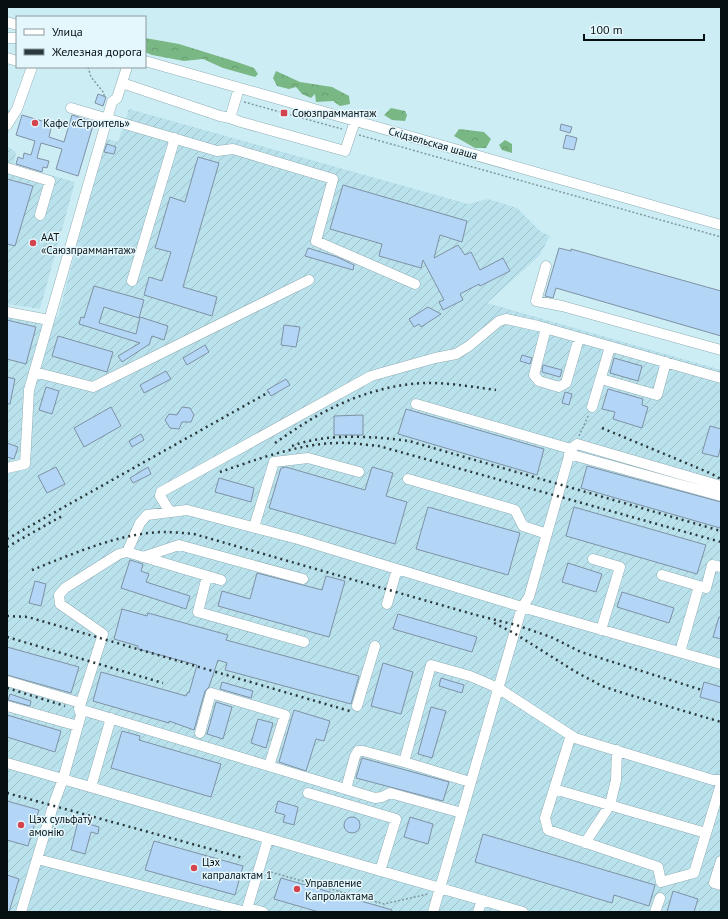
<svg xmlns="http://www.w3.org/2000/svg" width="728" height="919" font-family="'PT Sans',sans-serif">
<defs>
<pattern id="industrial-furrows" width="10" height="10" patternUnits="userSpaceOnUse"><rect width="10" height="10" fill="#b9e2ed"/><path d="M-1 1l2-2M0 10L10 0M9 11l2-2" fill="none" stroke="#9ec1ca"/></pattern>
<pattern id="forest-crowns" width="20" height="18" patternUnits="userSpaceOnUse"><rect width="20" height="18" fill="#79b784"/><path d="M2 6a3 3 0 1 1 6 0M12 15a3 3 0 1 1 6 0" fill="none" stroke="#679c71"/></pattern>
</defs>
<rect width="100%" height="100%" fill="#cdedf5"/>
<!-- industrial -->
<path fill="url(#industrial-furrows)" d="M7,109l7,2 -7,27 1,9 8,5 -2,13 61,17 -35,127 -33,-5z
M129,109l339,95 20,-5 29,9 24,24 9,4 -11,20 -52,47 234,67v542h-714v-603l51,8 47,-179 13,4z"/>
<!-- forest -->
<path fill="url(#forest-crowns)" d="M145,38l34,6 58,18 17,6 4,6 -3,3 -32,-9 -20,-9 -19,2 -32,-6 -7,-3z
M276,71l24,11 32,5 17,9 1,8 -10,2 -7,-5 -17,1 -1,-8 -4,4 -9,-4 -6,-7 -7,2 -12,-3 -4,-8z
M391,108l14,3 2,4 -2,6 -13,-1 -8,-5z
M459,129l25,3 7,7 -5,9h-11l-21,-12z
M505,140l7,4v9l-10,-3 -3,-5z"/>
<!-- building -->
<path fill="#b3d5f6" stroke="#7f91a4" d="M98,94l8,3 -3,9 -8,-3z
M22,115l30,9 -3,13 15,5 8,-27 22,7 -16,54 -22,-7 6,-20 -21,-6 -4,15 12,3 -2,7 -4,-1 -1,5 -26,-8 2,-7 5,2 1,-6 7,2 4,-14 -19,-6z
M561,124l11,3 -2,6 -10,-3z
M566,135l11,3 -3,12 -11,-2z
M107,144l9,3 -2,7 -10,-2z
M198,157l21,6 -36,124 34,10 -5,19 -68,-21 5,-18 13,4 9,-29 -16,-4 15,-51 15,5z
M7,179l26,7 -18,60 -8,-2z
M343,185l124,36 -5,21 -22,-7 -6,23 24,-13 7,10 6,-3 9,18 23,-12 7,13 -30,15 -1,-2 -19,10 3,6 -20,10 -4,-8 5,-2 -21,-40 -2,8 -42,-12 3,-12 -52,-15z
M308,248l29,9 17,8 -1,5 -48,-14z
M559,248l12,3v-2l150,42v45l-165,-48 -3,10 -8,-2z
M94,286l50,14 -5,18 -35,-11 -5,16 37,11 4,-17 28,9 -4,14 -12,-4 -3,9h-1l-26,17 -4,-6 22,-13 -61,-19 2,-7 3,1z
M428,307l13,7 -20,13 -2,-3 -5,3 -5,-8z
M7,320l29,7 -10,37 -19,-5z
M284,325l16,2 -4,20 -15,-2z
M58,336l55,16 -6,20 -55,-16z
M205,345l4,7 -22,13 -4,-7z
M522,355l10,3 -2,6 -10,-3z
M614,358l28,8 -4,15 -28,-8z
M543,365l19,5 -2,7 -18,-5z
M166,371l5,8 -27,14 -4,-8z
M7,377l8,2 -5,25h-3z
M286,379l4,6 -19,11 -4,-6z
M46,387l13,4 -7,23 -13,-4z
M608,389l35,10 -1,6 6,2 -6,21 -29,-9 2,-7 -13,-3z
M565,392l7,2 -3,11 -7,-2z
M111,407l10,19 -37,21 -10,-19z
M182,407l8,1 4,7 -3,7h-9l-3,7 -9,-1 -5,-8 4,-6 8,1z
M406,409l138,40 -7,26 -139,-41z
M363,415v20h-29v-19z
M710,426l11,3v17l-3,11 -16,-4z
M141,434l3,6 -12,7 -3,-6z
M7,443l11,4 -4,12 -7,-2z
M587,466l134,36v21l-1,5 -139,-40z
M56,467l9,17 -18,9 -9,-17z
M148,467l3,7 -18,9 -3,-5z
M286,467l79,23 7,-23 21,6 -7,23 21,6 -12,42 -126,-36 12,-40z
M219,478l35,10 -3,14 -36,-10z
M428,507l92,26 -12,42 -92,-26z
M574,507l132,38 -9,29 -131,-38z
M130,560l13,4 -2,7 8,3 -3,8 44,14 -4,13 -65,-21z
M568,563l34,11 -6,18 -34,-10z
M257,573l65,17 4,-14 19,5 -16,56 -111,-31 4,-15 28,8z
M35,581l11,3 -5,22 -12,-3z
M622,592l52,16 -5,15 -52,-16z
M122,609l25,7 1,-3 80,22 -2,5 133,36 -8,28 -126,-34 2,-7 -9,-3 -9,27 -4,4 -11,39 -25,-9v2l-76,-22 8,-29 85,24 2,-4 1,1 8,-28 -59,-16v-3l-24,-7z
M398,614l79,23 -5,15 -79,-23z
M719,617h2v22l-8,-2z
M7,647l72,20 -8,26 -64,-18z
M383,663l30,9 -12,42 -30,-8z
M441,678l23,7 -2,8 -23,-7z
M222,682l31,9 -2,7 -31,-9z
M704,682l17,5v16l-21,-6z
M10,694l21,7 -1,5 -22,-6z
M216,702l16,5 -9,32 -16,-5z
M431,707l15,4 -14,47 -14,-4z
M294,710l36,11 -6,20 -8,-2 -10,32 -27,-9z
M7,715l54,16 -6,21 -48,-15z
M258,719l15,4 -7,25 -15,-5z
M122,731l18,5 -1,4 82,24 -10,33 -100,-29z
M362,758l87,24 -6,19 -87,-23z
M7,801l32,9 -11,36 -21,-6z
M278,801l20,6 -4,18 -11,-3 2,-7 -10,-3z
M344 825a8 8 0 1 1 16 0a8 8 0 1 1-16 0Z
M410,817l23,7 -5,20 -24,-7z
M78,821l21,6 -1,7 -7,-2 -6,22 -14,-4z
M483,834l172,51 -6,21 -35,-11 -2,8 -137,-41z
M154,841l89,25 -8,29 -90,-25z
M7,875l12,4 -10,33h-2z
M281,878l111,32 -1,2h-72l-45,-13z
M673,891l25,8 -4,13h-27z"/>
<g fill="none" stroke-linecap="round" stroke-linejoin="round">
<!-- minor casing -->
<g stroke="#90aeb6" stroke-width="11">
<path id="minor" d="M7,22l10,3
M7,38h10
M7,58l10,3
M145,61l576,164
M122,83l98,33 10,2
M239,88l-9,30 11,4 104,29 10,-30
M71,108l146,43 16,-2 100,30 -17,62 99,43
M7,125l10,-16 15,-42
M7,168l43,13 -10,34
M546,266l-10,35 26,5 159,44
M132,281l43,-143
M7,312l42,8
M546,328l-12,47 5,6 20,6 7,-4 13,-45
M34,372l59,15 216,-107
M601,379l56,16 9,-33
M416,404l155,45 6,-5 144,42
M592,407l18,-60
M569,454l152,42
M7,468l18,-4 4,-74 83,-288 5,-4 10,-31
M408,479l107,31 8,16 24,8
M170,512l-10,-16 1,-4 210,-116 64,-18 21,-4 13,-8 30,-25 7,-2 32,7 183,52
M254,527l20,-65 34,-4 51,14
M127,552l13,-29 7,-8 40,-5 111,29 224,68 199,57
M143,557l36,-12 124,34
M593,559l27,8 -19,63
M662,575l44,13 6,-23 9,2
M207,576l-9,36 106,30
M387,604l10,-35
M680,652l19,-66
M7,681l74,22
M7,706l71,20
M357,706l18,-60
M79,709l296,89 7,-1 8,-4 72,20
M200,733l11,-40 74,22 -16,51
M571,735l-26,83 3,12 110,37 3,15 33,-9 27,-89
M7,763l516,149
M470,782l-66,-20 27,-97 39,11 28,12 77,50 138,42h8
M91,787l20,-69
M346,789l9,-33 3,-5h5l41,11
M554,789l152,44
M308,793l88,26 -16,52
M585,843l25,-38 6,-25 1,-30
M37,859l209,53
M721,861l-7,22 7,2
M247,908l16,4
M21,912l32,-106 10,-27 18,-64 -2,-6 24,-75 -43,-30 -1,-9 6,-7 54,-34 8,-2 94,28
M246,912l22,-73
M433,912l89,-305 7,-10 42,-148
M478,912l4,-12
M655,912l5,-14"/>
</g>
<!-- path -->
<path stroke="#81989e" stroke-width="1.5" stroke-dasharray="2 2" stroke-linecap="butt" d="M88,67l3,10 13,16v3
M244,102l98,27
M359,135l362,102
M579,436l10,-22
M267,871l117,33 44,-10"/>
<!-- minor -->
<use href="#minor" stroke="#fff" stroke-width="10"/>
<!-- rail -->
<path stroke="#2b393d" stroke-width="2.5" stroke-dasharray="2 4" stroke-linecap="butt" d="M602,428l108,45 11,6
M275,443c16,-11 32,-22 49,-31 32,-17 70,-29 105,-29 23,0 45,4 67,7
M292,446c34,-13 81,-10 117,-5l312,90
M220,472c35,-12 78,-28 116,-29 14,-1 29,2 43,3l342,96
M7,539l262,-147
M7,547l55,-31
M32,570c41,-16 87,-37 131,-38 10,0 21,1 31,2l282,81 40,10 35,12 30,15 121,38
M7,616l21,1 325,95
M494,623l20,10 62,39 26,14 18,6 101,30
M7,637l156,46
M7,688l58,18
M7,793l236,65"/>
</g>
<!-- markers -->
<g fill="#d4444f" stroke="#e4f7fc" stroke-width="1.5">
<rect x="280" y="109" width="8" height="8" rx="2"/>
<circle cx="35" cy="123" r="4"/>
<circle cx="33" cy="243" r="4"/>
<circle cx="21" cy="825" r="4"/>
<circle cx="194" cy="868" r="4"/>
<circle cx="297" cy="889" r="4"/>
</g>
<g text-anchor="middle" stroke-width="3" stroke-linejoin="round" paint-order="stroke">
<!-- poi labels -->
<g font-size="11" fill="#061013" stroke="#e4f7fc" text-anchor="start">
<text x="292" y="117">Союзпраммантаж</text>
<text x="43" y="127">Кафе «Строитель»</text>
<text x="41" y="241">ААТ<tspan x="41" dy="13">«Саюзпраммантаж»</tspan></text>
<text x="29" y="823">Цэх сульфату<tspan x="29" dy="13">амонію</tspan></text>
<text x="202" y="866">Цэх<tspan x="202" dy="13">капралактам 1</tspan></text>
<text x="305" y="887">Управление<tspan x="305" dy="13">Капролактама</tspan></text>
</g>
<!-- street labels -->
<g font-size="11" fill="#061013" stroke="#e4f7fc">
<text transform="translate(433 143) rotate(16)" y="4">Скідзельская шаша</text>
</g>
</g>
<!-- border -->
<rect width="728" height="919" fill="none" stroke="#061013" stroke-width="16"/>
<!-- legend -->
<rect x="16" y="16" width="130" height="52" fill="#e4f7fc" stroke="#8b9b9f"/>
<rect x="24" y="29" width="20" height="6" fill="#ffffff" stroke="#8b9b9f"/>
<text x="52" y="36" font-size="12" fill="#061013">Улица</text>
<rect x="24" y="49" width="20" height="6" fill="#2b393d" stroke="#8b9b9f"/>
<text x="52" y="56" font-size="12" fill="#061013">Железная дорога</text>
<!-- scale -->
<path d="M584 34v6h120v-6" fill="none" stroke="#061013" stroke-width="2"/>
<text x="590" y="34" font-size="12" fill="#061013" stroke="#e4f7fc" stroke-width="3" paint-order="stroke">100 m</text>
</svg>
